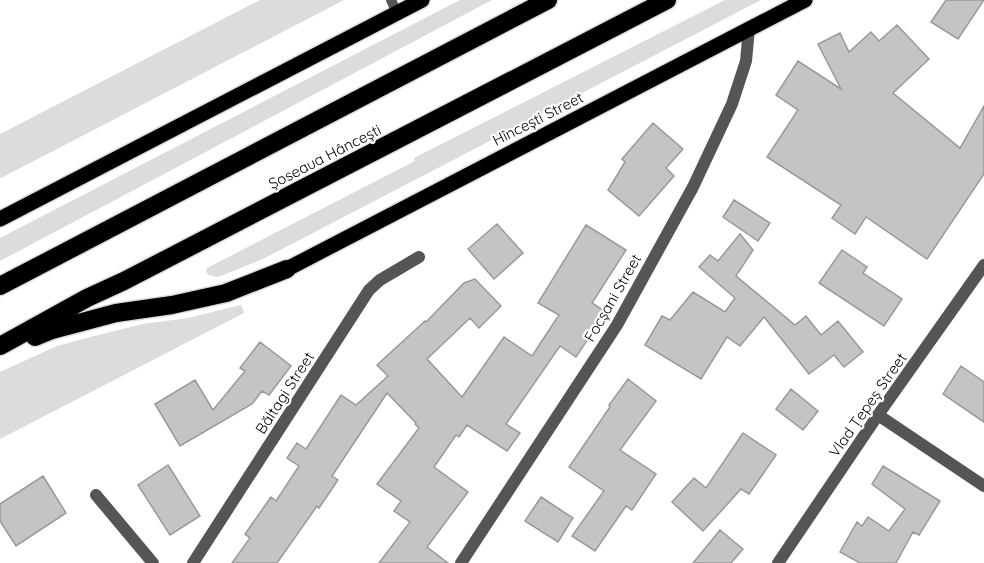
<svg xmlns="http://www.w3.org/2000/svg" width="984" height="563" font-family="Quicksand,sans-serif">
<rect width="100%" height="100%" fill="#fff"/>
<!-- green -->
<path fill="#dcdcdc" d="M260,0h84l-343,178 -1,-1v-43z
M460,0h32l-492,261v-23z
M725,0h36l-498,259 -42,17 -4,1 -8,-2 -3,-3 1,-4 208,-107 -1,-3z
M241,305l3,8 -244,126v-67l57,-26 37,-10 49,-12 45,-6z"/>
<!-- building -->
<path fill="#c4c4c4" stroke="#999" stroke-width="1.5" d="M946,0h38l-26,39 -27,-17z
M897,25l32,34 -36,34 67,55 24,-42v68l-57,85 -61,-42 -11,17 -23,-16 9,-13 -74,-48 31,-47 -22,-15 22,-34 43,28 -23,-45 22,-11 9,19 22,-20 8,9z
M653,123l30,26 -17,19 8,8 -35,40 -31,-26 17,-28 -3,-3z
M734,200l36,23 -12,18 -35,-24z
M497,224l26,29 -29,26 -26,-30z
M586,225l40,25 -34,53 14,9 -30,45 -16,-11 -54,78 14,9 -13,18 -40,-26 -8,12 -3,-2 -22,32 34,25 -41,55 21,16h-69l31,-41 -16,-11 7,-10 -24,-17 42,-56 -4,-4 1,-1 -29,-30 -55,83 6,4 -19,28 -2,-2 -40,57h-45l18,-25 -5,-4 26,-37 5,4 23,-35 -12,-8 10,-15 9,6 35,-54 15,10 32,-29 -11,-11 48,-44 1,1 38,-39 11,-4 26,27 -22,22 -9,-10 -43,41 35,38 42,-60 28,19 27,-41 -21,-12z
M740,234l13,16 -17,26 59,49 11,-9 15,19 17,-14 25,31 -19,15 -10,-12 -25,19 -45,-57 -24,29 -13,-9 -26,42 -56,-34 17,-29 8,4 23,-28 32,20 10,-14 -36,-31 11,-12 8,6z
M842,250l25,17 -4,6 39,26 -18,27 -65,-43z
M260,342l31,24 -22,29 -7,-4 -10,13 -72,42 -25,-42 40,-24 18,30 32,-39 -5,-3z
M961,366l23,16v40l-41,-28z
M628,379l28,22 -36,49 36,24 -24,36 -6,-4 -31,45 -23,-15 32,-45 -35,-24 41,-60 -1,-2z
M791,389l27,22 -15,19 -27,-21z
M743,433l33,22 -27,39 -8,-5 -38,42 -31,-29 22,-24 12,10z
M168,465l32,51 -30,19 -32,-50z
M883,466l57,35 -21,34 -6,-3 -17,31h-36l-20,-11 17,-30 5,4 6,-9 21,14 16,-22 -33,-25z
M43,476l23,37 -50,33 -16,-25v-17z
M541,497l32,21 -15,24 -33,-21z
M720,530l23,19 -12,14h-38z"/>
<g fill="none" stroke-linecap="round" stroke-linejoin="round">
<!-- primary casing -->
<g stroke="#dbdbdb" stroke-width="18">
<path id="primary" d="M0,219l422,-219
M287,269l518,-269"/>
</g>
<!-- highway casing -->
<g stroke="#dbdbdb" stroke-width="21">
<path id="highway" d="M0,286l548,-286
M35,337l17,-7 64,-17 56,-8 54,-12 61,-24
M0,346l87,-48 37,-17 543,-281"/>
</g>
<!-- lane -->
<path stroke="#555" stroke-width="10" d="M391,0l6,13"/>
<!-- street -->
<path stroke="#555" stroke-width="12" d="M878,415l106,71
M96,495l57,68
M193,563l176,-273 11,-10 39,-23
M461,563l156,-238 76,-138 39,-83 14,-43 3,-32
M778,563l100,-148 106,-150"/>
<!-- primary -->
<use href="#primary" stroke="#000" stroke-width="15"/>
<!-- highway -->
<use href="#highway" stroke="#000" stroke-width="18"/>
</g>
<g text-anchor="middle" stroke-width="4.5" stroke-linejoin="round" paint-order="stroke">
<!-- street labels -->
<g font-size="15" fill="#000" stroke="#fff">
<text transform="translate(538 119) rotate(-27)" y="5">Hîncești Street</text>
<text transform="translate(325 157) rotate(-27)" y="5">Șoseaua Hâncești</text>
<text transform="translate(613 298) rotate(-60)" y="5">Focșani Street</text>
<text transform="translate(285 393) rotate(-57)" y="5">Băltagi Street</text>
<text transform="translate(868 405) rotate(-55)" y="5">Vlad Țepeș Street</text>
</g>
</g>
</svg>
